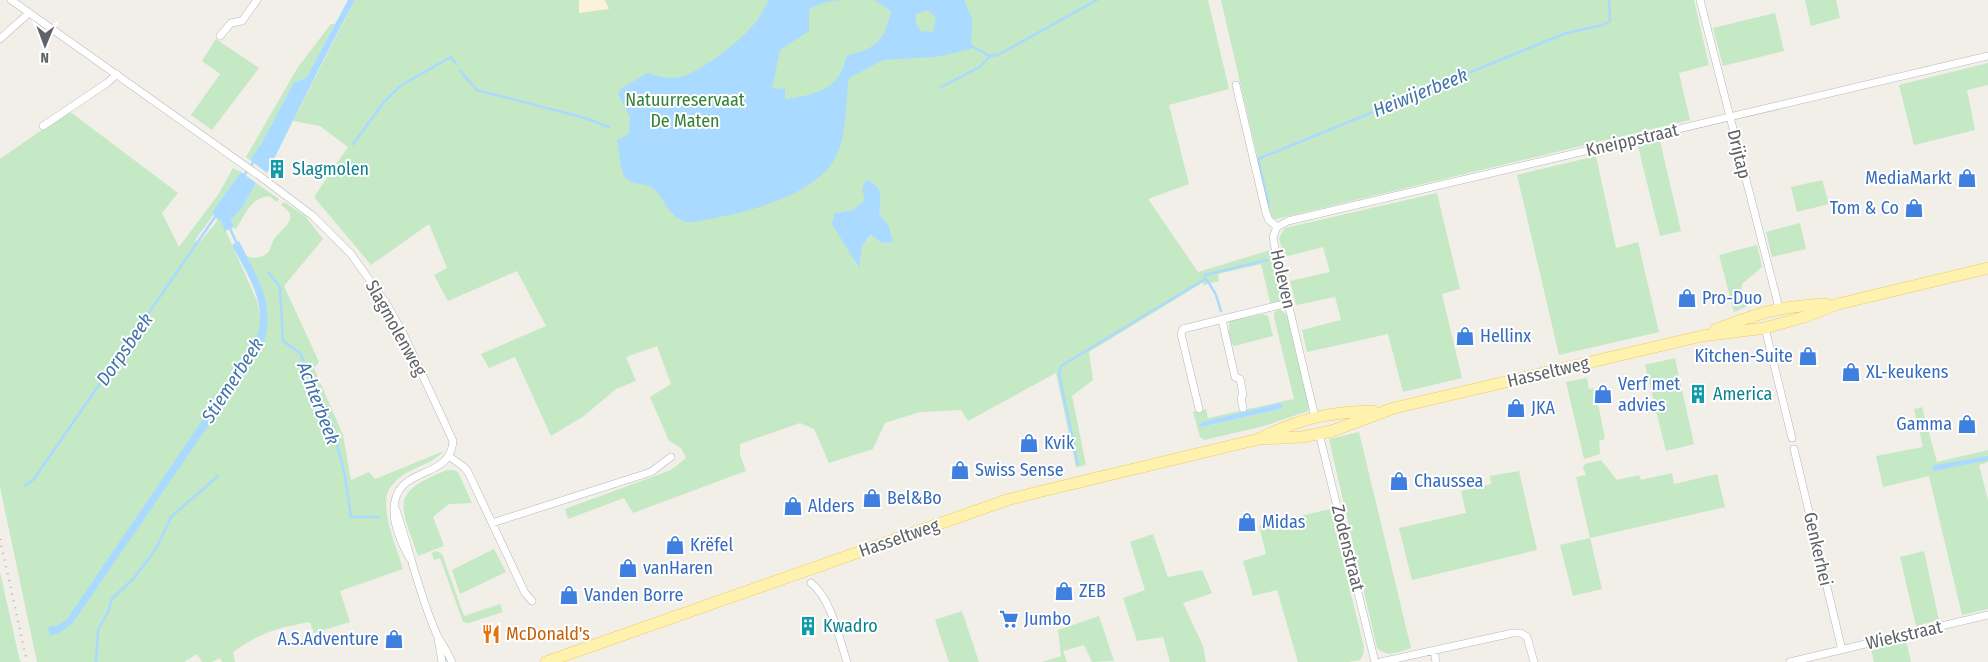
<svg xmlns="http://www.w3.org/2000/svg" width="1988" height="662" font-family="'Fira Sans Condensed',sans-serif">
<rect width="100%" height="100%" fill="#f1efe8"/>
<!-- green -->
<path fill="#c5e8c5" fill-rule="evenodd" d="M355,0h853l21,89 -60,16 20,79 -41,15 50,73 72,-22 4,11 8,38 -2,3 -8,3 -2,-3 -9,-38 -43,10 1,7 -15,4 -2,-2 -113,69 4,28 -21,16 14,69 -10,2 -20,-94 -88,48 -7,-11 -41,2 -35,11 -12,26 -44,14 -15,-34 -14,-6 -60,21v11l6,16 -113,42 -9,-15 -56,21 -3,-10 106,-39 15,-12 -5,-10 -12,-7 -19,-44 21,-13 -14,-38 -31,11 10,24 -20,8 -32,27 -33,20 -36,-79 -26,11 -8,-14 65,-28 -29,-55 -69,30 -14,-26 13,-7 -18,-44 -58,41 -57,-68 34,-50 -28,-21 -27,-5zM867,179c16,8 14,19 12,34l10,13 4,16 -11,1 -10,-8 -10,11 -4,21 -11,-20 -12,-34 18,-3 13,-10z
M1221,0h473l15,65 -30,8 11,47 -418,100z
M1805,0h31l4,18 -29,8z
M1775,13l9,38 -61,15 -10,-38z
M331,24h4l-29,54 -12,4 -33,62 -11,16 -4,-3 52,-90z
M216,39l43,29 -47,62 -21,-15 29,-41 -18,-13z
M1988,63v22l-21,5 8,40 -61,15 -15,-60z
M69,111l109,82 -16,20 17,34 39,-52 15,-27 8,4 -29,40 2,2 -19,26 4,3 19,-23h3l36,81 4,18 7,-2 -11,-38 -10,-23c8,4 20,1 23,-7 2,-4 2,-8 5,-11 9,-12 26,-20 6,-33l3,-3 21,14 18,23 -39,47 35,76 -5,6 29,67 8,45 18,-8 6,7 69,-28c-11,12 -26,15 -40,23 -6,4 -15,13 -17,20 -5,20 10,55 16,75l-63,22 10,31 -36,11 -4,-11c-33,6 -49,10 -77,30l2,10h-13l-2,-4 -8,4h-10l-5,-8 -13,8h-147l-37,-175v-328z
M1660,141l21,90 -21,5 -22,-90z
M1596,156l20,92 22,-6 21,90 -100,23 -42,-180z
M1822,180l7,24 -32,8 -6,-25z
M256,183l23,16 -2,3 -8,-6c-21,3 -23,19 -34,34l-4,-10 11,-12z
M1437,193l23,96 -18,5 20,84 -59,14 -15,-58 -81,18 -5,-22 39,-10 -6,-23 -39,8 -6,-24 40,-9 -7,-25 -39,10 -5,-19 6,-10z
M1800,223l6,26 -34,8 -6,-25z
M1757,245l5,22 -20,17 -1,7 7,15 -14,6 -15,-57z
M1278,310h4l5,6 22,90 -1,5 -44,15 -60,14 -4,-3 -7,-25 13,-3 2,9 86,-19 -20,-82v-4zM1280,403l3,3 -3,3 -79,18 -1,-3 2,-2z
M1263,314l5,2 5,20 -39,10 -5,-5v-20z
M1675,358l19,86 -28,7 -21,-86z
M1587,378l2,11 6,-1 10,51 -6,2 1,13 -16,5 -18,-77z
M1922,407l15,55 51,-12v12l-9,3 9,35v109l-26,6 -33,-139 -46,11 -7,-31 47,-9 -9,-38z
M1359,432l52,216c-12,4 -24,10 -34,0l-48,-209z
M1601,460l16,20 22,-5 2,5 31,-7 2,11 43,-10 8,33 -135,31 12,51 -29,7 -13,-51 30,-7 -14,-61 10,-2 -3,-8 2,-3z
M447,470h7l4,2 14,31 -23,1 -16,13 11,29 -26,10c-18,-52 -29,-63 29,-86z
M1519,471l18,79 -125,30 -13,-52 67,-15 -5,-22 30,-7 -1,-8z
M1330,509l34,138 -1,8 -3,5 -12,2h-50l-21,-72 -24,6 -10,-35 23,-7 -7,-28z
M1153,534l15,43 34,-7 10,23 -29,10 20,43 3,16h-36l-7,-25 -26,4 -14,-43 22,-8 -15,-48z
M494,549l12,23 -46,22 -8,-24z
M436,551l6,3 22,62 36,-12 3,8 -34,11 -6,-1 -23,-64 -6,2 -2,-7z
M1924,551l15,69 -23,6 -16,-69z
M0,572l19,85 2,5h-21z
M962,611l17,51h-30l-14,-42z
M1099,616l15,45 -22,1 -8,-17 -21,6 4,11h-25l19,-6 -3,-26z
M1906,640l5,22h-37l-3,-13z"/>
<!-- sand -->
<path fill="#fbf3d9" d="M579,0h26l4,9 -30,4z"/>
<!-- water -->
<path fill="#aadaff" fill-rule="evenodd" d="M348,0h7c-31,57 -59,115 -88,173l-17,-13 11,-16 33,-62 12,-4z
M769,0h72l-15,2 -17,7v22l-29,19 -8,38 13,1v10c13,-1 38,-6 48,-16 7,-6 12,-19 14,-28 29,-5 38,-16 44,-44l-17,-11h90l8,19 -1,30 -35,8 -53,3 -34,18c-4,27 -1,58 -15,82 -20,35 -87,53 -125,59 -6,1 -16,4 -22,3 -19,-5 -21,-21 -32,-32 -8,-9 -23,-3 -30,-13 -5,-6 -6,-28 -8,-37l12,-6 1,-17 -12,-23 3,-5 26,-16c10,3 23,7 34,4 22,-7 60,-36 74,-54 6,-7 9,-16 14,-23zM928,10l8,8 -3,14 -12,-1 -5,-7v-10z
M241,172l15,11 -14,25 -11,12 3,7 -9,4 -4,-11h-3l-6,-8z
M867,179c17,10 14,17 12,34l10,13 4,16 -11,1 -11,-8 -9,11 -3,22 -27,-44 3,-11 18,-3 12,-10 -3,-11z
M239,241c18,36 40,68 22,108l-189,275 -13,9 -9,3 -2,-9 11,-2 8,-6 188,-276c15,-37 -6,-65 -23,-98z
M1280,403l3,3 -3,3 -79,18 -2,-1 3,-4z
M1988,456v4l-54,11 -2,-3 3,-3z"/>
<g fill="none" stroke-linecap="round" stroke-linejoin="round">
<!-- stream -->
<path stroke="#aadaff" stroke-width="2.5" d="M971,46l19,10 8,-1 99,-55
M460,71l17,19 108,28 24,9
M941,87l39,-20 9,-10
M353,144l31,-42 16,-16 51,-29 5,7
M243,177l11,-16
M1269,206l-11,-47 308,-126 37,-8 7,-4 -1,-21
M229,226l8,18
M269,273l11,14 3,54 17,12 33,75 12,48 6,41h28
M1207,280l8,13
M1216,295l5,16
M1078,465l-19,-91 2,-8 144,-87v-4l62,-15
M25,486l9,-7 183,-265
M96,662l2,-32 10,-18 4,-13 22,-21 22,-29 15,-32 47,-41"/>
<!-- street casing -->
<g stroke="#b5b8bc" stroke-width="8">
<path id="street" d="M11,0l250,177 52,39 38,38 35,49 16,28 51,110c-3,42 -61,22 -59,72 1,17 8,32 17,47
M1700,0l79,308
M220,36l11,-13 11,-2 15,-21
M0,39l29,-26
M1236,85l30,128 3,7 8,7
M43,126l64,-43 10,-9
M1277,227l11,-6 700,-165
M1277,227l-4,10 2,11 40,169
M1222,320l13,57 5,2 3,16 -2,3 2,10
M1765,328l27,110
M1199,409l-18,-75 2,-5 105,-26
M1319,433l56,229
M1794,449l48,201
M450,457l14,10 4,5 57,121 7,8
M396,510c14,41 23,85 41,125 5,9 11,18 15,27
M492,523l159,-51 20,-15
M811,583c20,15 28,55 36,79
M438,639l4,23
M1434,651l2,11
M1381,662l132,-29h8l6,4 7,25
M1790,662l198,-47"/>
</g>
<!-- primary casing -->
<g stroke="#f2c960" stroke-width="12">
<path id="primary" d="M1715,330c43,-17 65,-24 112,-26
M1263,437c39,-19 66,-25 110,-26
M546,662l461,-162 31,-8 221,-53 43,-2 30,-6 62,-23 308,-72 63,-8 39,-11 34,-13 150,-36"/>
</g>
<!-- street -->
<use href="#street" stroke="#fff" stroke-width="7"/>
<!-- primary -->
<use href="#primary" stroke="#fff2af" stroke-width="11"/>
<!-- rail -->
<path stroke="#b6b7b8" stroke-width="2.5" stroke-dasharray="1 6" stroke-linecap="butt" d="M0,539l27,123"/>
</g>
<!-- icons -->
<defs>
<g id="building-bare" transform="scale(1.5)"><path d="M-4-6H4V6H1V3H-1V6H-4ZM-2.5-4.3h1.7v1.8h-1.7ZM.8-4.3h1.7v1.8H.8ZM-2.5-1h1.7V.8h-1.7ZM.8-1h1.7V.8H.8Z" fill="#0f9aa8" stroke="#fff" stroke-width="2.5" paint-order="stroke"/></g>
<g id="shop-bare" transform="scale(1.5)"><path d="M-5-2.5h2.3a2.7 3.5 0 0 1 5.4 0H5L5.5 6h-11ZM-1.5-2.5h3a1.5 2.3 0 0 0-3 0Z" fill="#3f7fe0" stroke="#fff" stroke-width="2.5" paint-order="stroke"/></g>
<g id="supermarket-bare" transform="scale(1.5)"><path d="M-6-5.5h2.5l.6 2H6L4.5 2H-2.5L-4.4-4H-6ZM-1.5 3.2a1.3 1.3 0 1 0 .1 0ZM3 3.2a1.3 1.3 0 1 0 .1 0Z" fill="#3f7fe0" stroke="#fff" stroke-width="2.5" paint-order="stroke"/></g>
<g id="restaurant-bare" transform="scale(1.5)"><path d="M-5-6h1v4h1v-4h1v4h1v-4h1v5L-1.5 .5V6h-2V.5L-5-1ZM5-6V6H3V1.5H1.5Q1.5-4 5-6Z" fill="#e8710a" stroke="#fff" stroke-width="2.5" paint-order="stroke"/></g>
</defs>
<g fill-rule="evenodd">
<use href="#building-bare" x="277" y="169"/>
<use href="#shop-bare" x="1967" y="178"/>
<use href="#shop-bare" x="1914" y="208"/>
<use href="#shop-bare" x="1687" y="298"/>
<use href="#shop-bare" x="1465" y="336"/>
<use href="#shop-bare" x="1808" y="356"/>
<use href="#shop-bare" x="1851" y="372"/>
<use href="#shop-bare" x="1603" y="394"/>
<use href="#building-bare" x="1698" y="394"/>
<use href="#shop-bare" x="1516" y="408"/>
<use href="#shop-bare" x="1967" y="424"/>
<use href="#shop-bare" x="1029" y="443"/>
<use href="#shop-bare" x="960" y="470"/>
<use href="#shop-bare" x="1399" y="481"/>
<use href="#shop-bare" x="872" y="498"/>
<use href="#shop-bare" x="793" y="506"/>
<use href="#shop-bare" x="1247" y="522"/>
<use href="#shop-bare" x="675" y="545"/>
<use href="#shop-bare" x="628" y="568"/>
<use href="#shop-bare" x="1064" y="591"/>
<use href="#shop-bare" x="569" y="595"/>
<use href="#supermarket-bare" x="1009" y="619"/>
<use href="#building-bare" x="808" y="626"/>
<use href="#restaurant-bare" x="491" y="634"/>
<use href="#shop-bare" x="394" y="639"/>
</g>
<g text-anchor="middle" stroke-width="4" stroke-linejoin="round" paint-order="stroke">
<!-- park labels -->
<g font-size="18" fill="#348238" stroke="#fff">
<text x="685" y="106">Natuurreservaat<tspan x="685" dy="21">De Maten</tspan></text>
</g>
<!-- street labels -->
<g font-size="18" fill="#5f6368" stroke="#fff">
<text transform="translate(1632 140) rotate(-13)" y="6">Kneippstraat</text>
<text transform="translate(1739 154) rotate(76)" y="6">Drijtap</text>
<text transform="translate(1283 279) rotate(77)" y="6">Holeven</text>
<text transform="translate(396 328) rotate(61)" y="6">Slagmolenweg</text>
<text transform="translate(1548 372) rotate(-13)" y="6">Hasseltweg</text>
<text transform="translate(899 538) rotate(-19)" y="6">Hasseltweg</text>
<text transform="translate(1348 548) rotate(76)" y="6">Zodenstraat</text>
<text transform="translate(1818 549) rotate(77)" y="6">Genkerhei</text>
<text transform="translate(1904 635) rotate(-13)" y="6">Wiekstraat</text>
</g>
<!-- culture labels -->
<g font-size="18" fill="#0d838f" stroke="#fff" text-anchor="start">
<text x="292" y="175">Slagmolen</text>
<text x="1713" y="400">America</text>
<text x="823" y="632">Kwadro</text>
</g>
<!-- shop labels -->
<g font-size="18" fill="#366cbe" stroke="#fff" text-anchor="start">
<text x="1952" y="184" text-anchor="end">MediaMarkt</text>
<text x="1899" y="214" text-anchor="end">Tom &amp; Co</text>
<text x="1702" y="304">Pro-Duo</text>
<text x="1480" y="342">Hellinx</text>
<text x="1793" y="362" text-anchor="end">Kitchen-Suite</text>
<text x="1866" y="378">XL-keukens</text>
<text x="1618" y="390">Verf met<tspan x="1618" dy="21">advies</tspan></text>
<text x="1531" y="414">JKA</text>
<text x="1952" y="430" text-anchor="end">Gamma</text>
<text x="1044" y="449">Kvik</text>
<text x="975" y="476">Swiss Sense</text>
<text x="1414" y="487">Chaussea</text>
<text x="887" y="504">Bel&amp;Bo</text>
<text x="808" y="512">Alders</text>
<text x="1262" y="528">Midas</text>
<text x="690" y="551">Krëfel</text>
<text x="643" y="574">vanHaren</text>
<text x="1079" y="597">ZEB</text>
<text x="584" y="601">Vanden Borre</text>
<text x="1024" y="625">Jumbo</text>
<text x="379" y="645" text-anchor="end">A.S.Adventure</text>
</g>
<!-- food labels -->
<g font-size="18" fill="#c56008" stroke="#fff" text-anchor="start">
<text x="506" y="640">McDonald's</text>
</g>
<!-- water labels -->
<g font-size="19" font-style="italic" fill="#4174aa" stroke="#fff">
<text transform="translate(1420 92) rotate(-22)" y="7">Heiwijerbeek</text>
<text transform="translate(124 349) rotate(-55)" y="7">Dorpsbeek</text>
<text transform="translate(232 380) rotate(-57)" y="7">Stiemerbeek</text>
<text transform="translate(319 403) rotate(69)" y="7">Achterbeek</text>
</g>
</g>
<!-- north arrow -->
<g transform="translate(45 45) rotate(181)" stroke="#ffffff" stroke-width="4" paint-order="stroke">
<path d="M0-4L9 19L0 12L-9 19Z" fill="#5f6368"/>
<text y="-8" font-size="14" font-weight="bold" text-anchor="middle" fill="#5f6368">N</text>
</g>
</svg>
